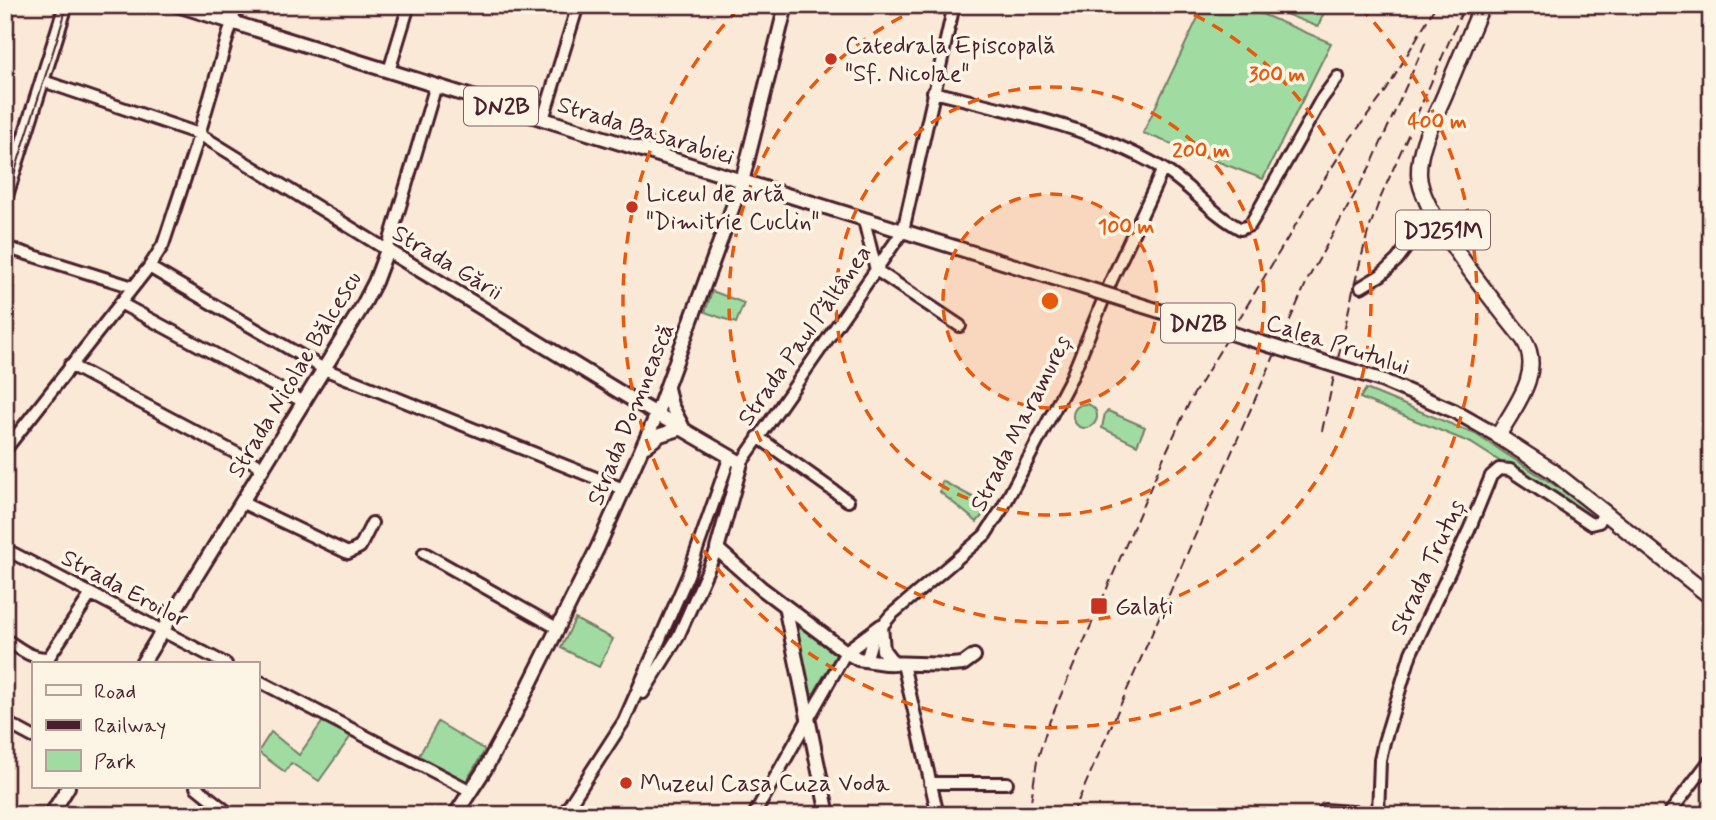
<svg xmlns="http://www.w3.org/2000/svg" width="1716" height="820" font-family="Mynerve,sans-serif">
<rect width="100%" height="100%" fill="#fbe9d8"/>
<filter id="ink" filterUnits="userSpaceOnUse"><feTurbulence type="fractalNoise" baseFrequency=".0143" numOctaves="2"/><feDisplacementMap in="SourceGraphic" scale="14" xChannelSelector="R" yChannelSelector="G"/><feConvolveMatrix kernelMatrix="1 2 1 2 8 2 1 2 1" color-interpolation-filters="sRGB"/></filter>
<g filter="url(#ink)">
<!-- green -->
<path fill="#a0dca2" stroke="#757e66" stroke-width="2" d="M1204,5h36l91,38 -68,136 -120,-46z
M1286,5h41l-9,22 -35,-14z
M712,291l32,12 -8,20 -31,-11z
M1366,389l109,45 81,52 41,30 -5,4 -121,-77 -111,-45z
M1073 416a12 12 0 1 1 24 0a12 12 0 1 1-24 0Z
M1108,411l37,16 -8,18 -35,-17 3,-15z
M942,481l48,25 -13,16 -37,-30z
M575,619l38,20 -14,28 -38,-19z
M796,624l40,31 -22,38h-5l-15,-67z
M323,721l28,15 -32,45 -28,-18 -6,9 -27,-20 13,-20 28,23z
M438,722l47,28 -20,33 -48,-24z"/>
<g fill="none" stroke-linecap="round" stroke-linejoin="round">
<!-- minor casing -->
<g stroke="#4a1f2b" stroke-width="16">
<path id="minor" d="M389,71l20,-66
M43,81l156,53 188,116 49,-165
M933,92c78,19 157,35 227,75 30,17 51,47 81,62l9,-4 3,-5 68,-120 17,-23
M543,119l35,-114
M864,220l12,50 84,56
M5,247l128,40
M149,267l175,102 299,120
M1361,287l20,-12 16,-15 35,-47
M120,303l184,99
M70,365l194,103
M758,437l90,64
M5,450l144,-183 14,-22 32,-97 42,-143
M741,463l162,-232 51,-226
M243,503l105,50 12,-6 12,-24
M5,549l221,115
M424,553l133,75
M5,639c13,8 28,22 44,18l42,-63
M866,661l7,-24 18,-22 94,-80 17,-26 70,-133 39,-95 52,-112
M903,664l35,151
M257,680l214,111
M643,693l35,-56 39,-88
M5,722l28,15
M930,783h77
M196,787l35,28
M1325,810l66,5
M563,815l61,-94 64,-146 42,-119
M754,815l92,-163
M1378,815l2,-55 4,-18 27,-89 58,-123 22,-54 8,-7 11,1 81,54 8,-2 6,-11
M1668,815l43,-56"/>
</g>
<!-- major casing -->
<g stroke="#4a1f2b" stroke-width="18">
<path id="major" d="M177,5l838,261
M5,199l61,-194
M1381,380l73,31 44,25
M667,388l4,17 11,21
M646,446l14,-11 23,-7
M785,606l43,209
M846,652l35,-26 2,24 10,13
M142,664l220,-357 13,-25 12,-32 254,155 100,58 -24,86 44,39 85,64 12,7 27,4 66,2 12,-1 11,-8
M51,815l17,-28
M455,815l30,-46 29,-53 84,-169 56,-126 88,-239 44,-177"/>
</g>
<!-- highway casing -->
<g stroke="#4a1f2b" stroke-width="19">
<path id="highway" d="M1482,5c-12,30 -25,59 -37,89 -11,26 -27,52 -26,81 1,38 79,132 105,165 20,33 -10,67 -26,96l53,34 160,127"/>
</g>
<!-- minor -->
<use href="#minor" stroke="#fcf5e5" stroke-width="10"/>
<!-- major -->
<use href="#major" stroke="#fcf5e5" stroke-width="12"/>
<!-- highway -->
<use href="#highway" stroke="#fcf5e5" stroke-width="14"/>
<!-- tram -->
<path stroke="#4a1f2b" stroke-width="2" d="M5,203l59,-186 1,-12"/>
<!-- rail -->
<path stroke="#4a1f2b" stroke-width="2" stroke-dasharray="10 5" stroke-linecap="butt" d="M1322,431l32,-145 14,-54 12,-33 85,-194
M1029,815l8,-54 11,-36 114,-264 30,-64 112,-186 46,-72 36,-48 50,-86
M1072,815l236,-536 64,-116 55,-124"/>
<!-- major-bridge casing -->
<g stroke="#4a1f2b" stroke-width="18" stroke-linecap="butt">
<path id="major-bridge" d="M1015,266l366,114"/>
</g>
<!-- major-bridge -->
<use href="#major-bridge" stroke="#fcf5e5" stroke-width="12"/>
</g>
</g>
<!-- distance rings -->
<circle cx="1050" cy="301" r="107" fill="#e8590c" fill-opacity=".12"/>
<g fill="none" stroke="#e8590c" stroke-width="3.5" stroke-dasharray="12 9">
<circle cx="1050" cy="301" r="107"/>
<circle cx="1050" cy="301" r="214"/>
<path d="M1175 6A321 321 0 1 1 925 6"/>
<path d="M1360 7A427 427 0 1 1 740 7"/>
</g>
<!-- markers -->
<g fill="#c8321e" stroke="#fcf5e5" stroke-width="2.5">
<circle cx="831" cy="59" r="7"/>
<circle cx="632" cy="207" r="7"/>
<rect x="1090" y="597" width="18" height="18" rx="3.5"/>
<circle cx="626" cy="783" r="7"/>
</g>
<g text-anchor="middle" stroke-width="7" stroke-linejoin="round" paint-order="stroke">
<!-- shield labels -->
<g fill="#fcf5e5" stroke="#7f5f63" stroke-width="2">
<rect x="464" y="86.5" width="74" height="39" rx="5"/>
<rect x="1396" y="210.5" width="94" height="39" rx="5"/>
<rect x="1161" y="303.5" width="74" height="39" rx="5"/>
</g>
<g font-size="23" font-weight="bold" fill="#4a1f2b">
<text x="501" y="114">DN2B</text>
<text x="1443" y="238">DJ251M</text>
<text x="1198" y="331">DN2B</text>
</g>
<!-- poi labels -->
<g font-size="24" fill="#4a1f2b" stroke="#fcf5e5" text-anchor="start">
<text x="845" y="53">Catedrala Episcopală<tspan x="845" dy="28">"Sf. Nicolae"</tspan></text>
<text x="646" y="201">Liceul de artă<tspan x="646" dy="28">"Dimitrie Cuclin"</tspan></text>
<text x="1115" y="614">Galați</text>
<text x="640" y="791">Muzeul Casa Cuza Voda</text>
</g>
<!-- street labels -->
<g font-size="24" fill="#4a1f2b" stroke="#fcf5e5">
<text transform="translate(646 130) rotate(17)" y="8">Strada Basarabiei</text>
<text transform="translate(448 262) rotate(31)" y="8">Strada Gării</text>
<text transform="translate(804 335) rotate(-55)" y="8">Strada Paul Păltânea</text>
<text transform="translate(1338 344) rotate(18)" y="8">Calea Prutului</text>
<text transform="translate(294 374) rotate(-59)" y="8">Strada Nicolae Bălcescu</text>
<text transform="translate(630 414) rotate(-68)" y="8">Strada Domnească</text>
<text transform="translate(1020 423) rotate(-63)" y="8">Strada Maramureș</text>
<text transform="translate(1427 567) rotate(-65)" y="8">Strada Trutuș</text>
<text transform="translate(125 588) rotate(28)" y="8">Strada Eroilor</text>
</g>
</g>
<circle cx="1050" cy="301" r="10" fill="#e8590c" stroke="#fcf5e5" stroke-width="3.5"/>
<g font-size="21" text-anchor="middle" font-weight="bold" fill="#e8590c" stroke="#fcf5e5" stroke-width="7" stroke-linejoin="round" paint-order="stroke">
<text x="1277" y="81">300 m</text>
<text x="1437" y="128">400 m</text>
<text x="1201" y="157">200 m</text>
<text x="1126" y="233">100 m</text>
</g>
<!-- margin -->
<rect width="1716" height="820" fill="none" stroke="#fcf5e5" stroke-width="28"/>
<rect x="14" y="14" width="1688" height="792" fill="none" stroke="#4a1f2b" stroke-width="2.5" filter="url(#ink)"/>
<!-- legend -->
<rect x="32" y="662" width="228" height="126" fill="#fcf5e5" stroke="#b59f9b" stroke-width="2"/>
<rect x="46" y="685" width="35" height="10" fill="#fcf5e5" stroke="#b59f9b" stroke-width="2"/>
<text x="94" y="698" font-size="21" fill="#4a1f2b">Road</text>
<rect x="46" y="720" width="35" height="10" fill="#4a1f2b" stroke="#b59f9b" stroke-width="2"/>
<text x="94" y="732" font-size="21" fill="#4a1f2b">Railway</text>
<rect x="46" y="750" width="35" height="21" fill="#a0dca2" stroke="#b59f9b" stroke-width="2"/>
<text x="94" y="768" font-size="21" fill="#4a1f2b">Park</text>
</svg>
